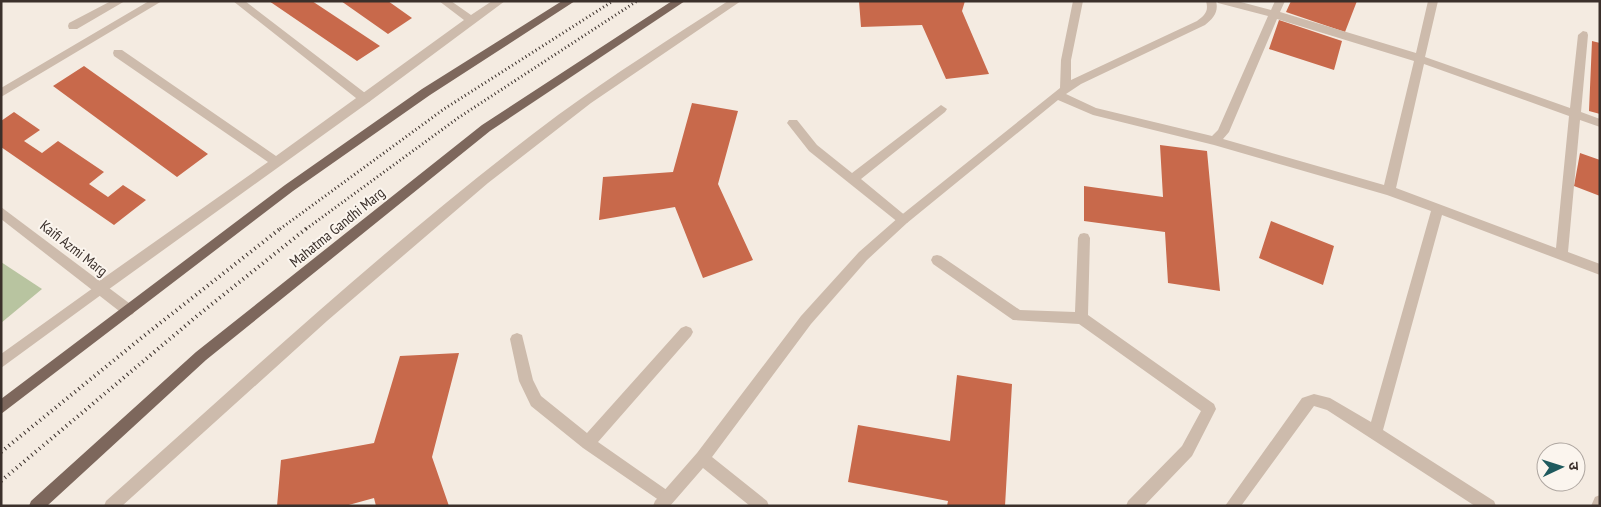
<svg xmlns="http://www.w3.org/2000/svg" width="1601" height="507" viewBox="0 0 1601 507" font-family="'PT Sans Narrow','Noto Sans Devanagari',sans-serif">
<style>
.green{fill:#b8c4a0}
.building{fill:#c8694b}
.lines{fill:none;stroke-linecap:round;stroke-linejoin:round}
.service{fill:#cdbbac;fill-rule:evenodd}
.minor{fill:#cdbbac;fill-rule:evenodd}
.tertiary{fill:#cdbbac;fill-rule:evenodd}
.primary{fill:#7d675c;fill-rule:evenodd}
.rail-far1{stroke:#3b302b;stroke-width:3;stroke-dasharray:1 3;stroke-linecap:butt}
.rail{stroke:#3b302b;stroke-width:4;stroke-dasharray:1 4;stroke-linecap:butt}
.labels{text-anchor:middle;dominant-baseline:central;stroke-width:4;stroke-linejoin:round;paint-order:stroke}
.street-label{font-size:15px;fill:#3b302b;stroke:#fbf5ee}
</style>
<rect width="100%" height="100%" fill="#f4ebe1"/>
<!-- green -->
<path class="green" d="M1,262L42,289L1,323Z"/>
<!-- building -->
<path class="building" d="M269,1H312L380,46L357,61Z
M341,1H388L412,18L388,34Z
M859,1H965L962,11L989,74L946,79L922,25L861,27Z
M1291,1H1357L1345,32L1286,12Z
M1279,20L1342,41L1334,70L1269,49Z
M1592,41L1600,43V114L1589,111Z
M84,66L208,154L177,177L53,86Z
M692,103L738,111L718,184L753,260L703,278L675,207L599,220L603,177L673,172Z
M14,112L40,130L24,141L42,153L58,141L104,172L89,184L108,197L123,185L146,200L114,225L1,147V121Z
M1160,145L1207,151L1220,291L1168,283L1165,232L1084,221V186L1163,197Z
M1580,153L1600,160V196L1574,186Z
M1271,221L1334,246L1323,285L1259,258Z
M459,353L432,457L449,506H376L374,498L345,506H277L281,460L374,443L400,356Z
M957,375L1012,384L1005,506H947L948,501L848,482L858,425L950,441Z"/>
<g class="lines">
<!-- service -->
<path class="service" d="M111,1H125L77,29H69L68,26L69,23Z
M233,1H245L369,96L371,99L369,102H361Z
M941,105L947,109L945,112L861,179L907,217L909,220L907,223H899L809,151L787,123L789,120H797L817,145L852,173Z
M1084,233L1088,234L1090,238L1088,315L1214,404L1216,409L1192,456L1144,506H1126L1128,501L1182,446L1201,411L1079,324L1013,320L933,264L931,260L933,256L937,255L941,256L1020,310L1075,312L1078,238L1080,234Z
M100,283L105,284L106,288L105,292L1,368V354Z
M686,326L691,328L693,332L691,336L598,442L671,493L673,498L671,503L666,505L583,448L531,406L519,381L510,339L512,335L517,333L522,335L533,380L541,396L587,433L681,328Z"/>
<!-- minor -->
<path class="minor" d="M149,1H162L1,97V88Z
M439,1H451L471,15L492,1H505L369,102L105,292L100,293L95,292L94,288L95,284L268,162L114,56L113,53L114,50H122L276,156L464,20Z
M728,1H741L591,103L488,183L327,321L122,506H104L106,501C254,369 399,234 558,115C613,75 671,38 728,1Z
M1073,1H1083L1071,60V80L1197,21C1205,15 1209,11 1206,1H1216C1219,12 1213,19 1205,25L1081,84L1066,94L1096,108L1212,136L1218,130L1268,16L1218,3L1217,1H1237L1271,10L1275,1H1285L1280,12L1416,53L1428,1H1438L1425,57L1570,108L1578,35L1583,31L1587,32L1588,35L1581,112L1600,119V127L1580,120L1568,252L1600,264V275L1442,215L1383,430L1494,501L1496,506H1475L1327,410L1314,406L1241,506H1225L1302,398L1314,394L1330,398L1371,422L1431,211L1387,195L1214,145L1093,115L1058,100L907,223L867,260L811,324L712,457L767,501L769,506H750L703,468L670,506H653L655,501L697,453L801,316L859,252L899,217L1060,88L1061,60ZM1277,19L1414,61L1384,185L1223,139L1229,132ZM1424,64L1569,116L1556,248L1396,188Z
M1600,495V506H1591L1595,497Z"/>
<!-- tertiary -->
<path class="tertiary" d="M1,207L133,306L135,310L133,314L128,316L123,314L1,219Z"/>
<!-- primary -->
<path class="primary" d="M562,1H575L430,95L293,191L1,414V399L285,185L422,89Z
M672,1H685L490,131L206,360L47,506H29L31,501L196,352L482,125Z"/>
<!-- rail-far1 -->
<path class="rail-far1" d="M280,229L444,109L613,1
M306,229L458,118L637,1"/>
<!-- rail -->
<path class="rail" d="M1,452L145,335L281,228
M1,481L197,316L307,228"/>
</g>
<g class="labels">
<!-- street labels -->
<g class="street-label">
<text transform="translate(337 227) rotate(-39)">Mahatma Gandhi Marg</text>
<text transform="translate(74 248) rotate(38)">Kaifi Azmi Marg</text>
</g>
</g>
<!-- border -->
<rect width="1601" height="507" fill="none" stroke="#3b302b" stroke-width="5"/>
<!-- north arrow -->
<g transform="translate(1561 467) rotate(86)"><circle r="24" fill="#fbf5ee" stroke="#aea6a0"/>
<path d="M0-4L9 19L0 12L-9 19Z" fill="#1f5a5e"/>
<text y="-8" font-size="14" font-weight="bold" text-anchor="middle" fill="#3b302b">उ</text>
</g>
</svg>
